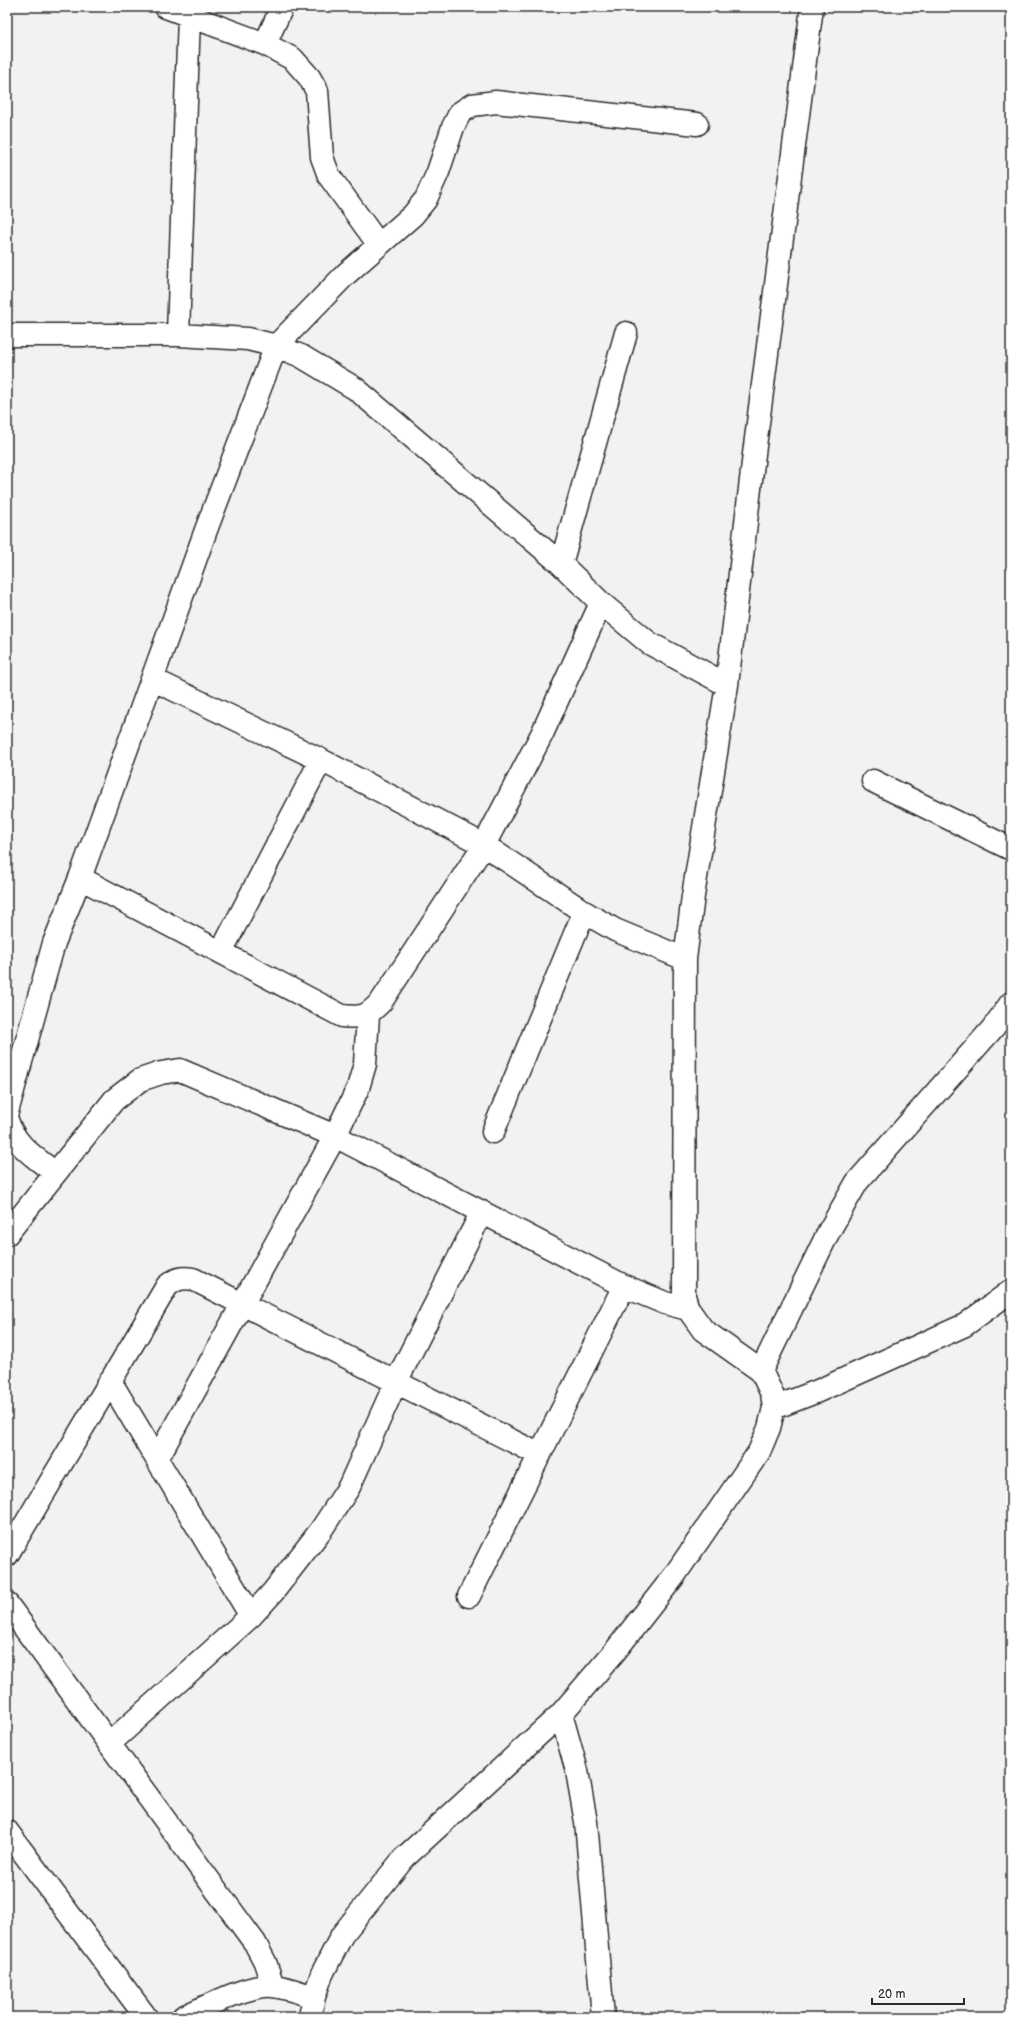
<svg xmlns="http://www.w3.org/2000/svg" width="1018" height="2024" viewBox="0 0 1018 2024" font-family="'Balsamiq Sans',sans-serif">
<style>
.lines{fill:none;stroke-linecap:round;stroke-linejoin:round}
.minor-casing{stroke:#2b2b2b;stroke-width:25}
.minor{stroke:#fff;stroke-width:22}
</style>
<rect width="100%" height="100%" fill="#f2f2f2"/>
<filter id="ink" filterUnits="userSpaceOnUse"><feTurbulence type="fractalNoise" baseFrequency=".025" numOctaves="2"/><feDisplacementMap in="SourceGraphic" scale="8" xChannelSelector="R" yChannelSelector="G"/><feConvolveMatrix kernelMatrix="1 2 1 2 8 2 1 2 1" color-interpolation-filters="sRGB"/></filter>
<g filter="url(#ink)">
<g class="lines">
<defs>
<path id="minor" d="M166,7L265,44L293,59L309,77L317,91L322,157L329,176L379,245
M265,44L282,7
M7,335H178L248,339L276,346L301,356L356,389L561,564L601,603L649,643L727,685
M178,335L189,16
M561,564L626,333
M152,679L321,760L484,845L584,912L615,930L685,959
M873,781L1011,849
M80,878L342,1016C363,1018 366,1017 381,1002L484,845L542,734L601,603
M221,952L321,760
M7,1112L54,943L80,878L206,530L276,346L346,274L413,215L426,199L438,172L453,127L460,113L472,105L496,102L697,124
M7,1120C15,1146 35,1157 55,1173
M493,1132L584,912
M7,1234L114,1100L140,1080L161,1073L180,1070L335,1136L624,1286L665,1303L688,1309
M761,1371L829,1231L857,1182L993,1028L1011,1003
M110,1381L251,1616
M774,1408L818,1391L965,1325L1011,1291
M157,1459L335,1136L358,1088L365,1064L368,1015
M7,1555L167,1286C176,1279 181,1277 193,1279L540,1455
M469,1596L624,1286
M7,1604L255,1943L265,1962L273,1986
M561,1714L577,1771L586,1822L603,2017
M109,1744L251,1616L273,1592L321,1530L349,1487L396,1382L482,1212
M7,1831L146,2017
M183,2017C206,2007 248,1984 272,1986C286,1987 301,1993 314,1997
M310,2017L314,1997L322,1974L342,1935L404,1858L561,1714L616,1650L674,1576L759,1452L769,1428L774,1408L772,1394L761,1371L703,1330L688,1309L684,1296L685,959L693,896L727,685L754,454L812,7"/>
</defs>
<!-- minor casing -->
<use href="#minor" class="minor-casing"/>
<!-- minor -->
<use href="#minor" class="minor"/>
</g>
</g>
<!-- margin -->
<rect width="1018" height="2024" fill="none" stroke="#fff" stroke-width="24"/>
<rect x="12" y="12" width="994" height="2000" fill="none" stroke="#2b2b2b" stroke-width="1.5" filter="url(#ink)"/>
<!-- scale -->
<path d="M872 1998v6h92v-6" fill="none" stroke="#2b2b2b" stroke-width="2"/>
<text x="878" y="1998" font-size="12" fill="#2b2b2b" stroke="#ffffff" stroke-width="3" paint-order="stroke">20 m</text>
</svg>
